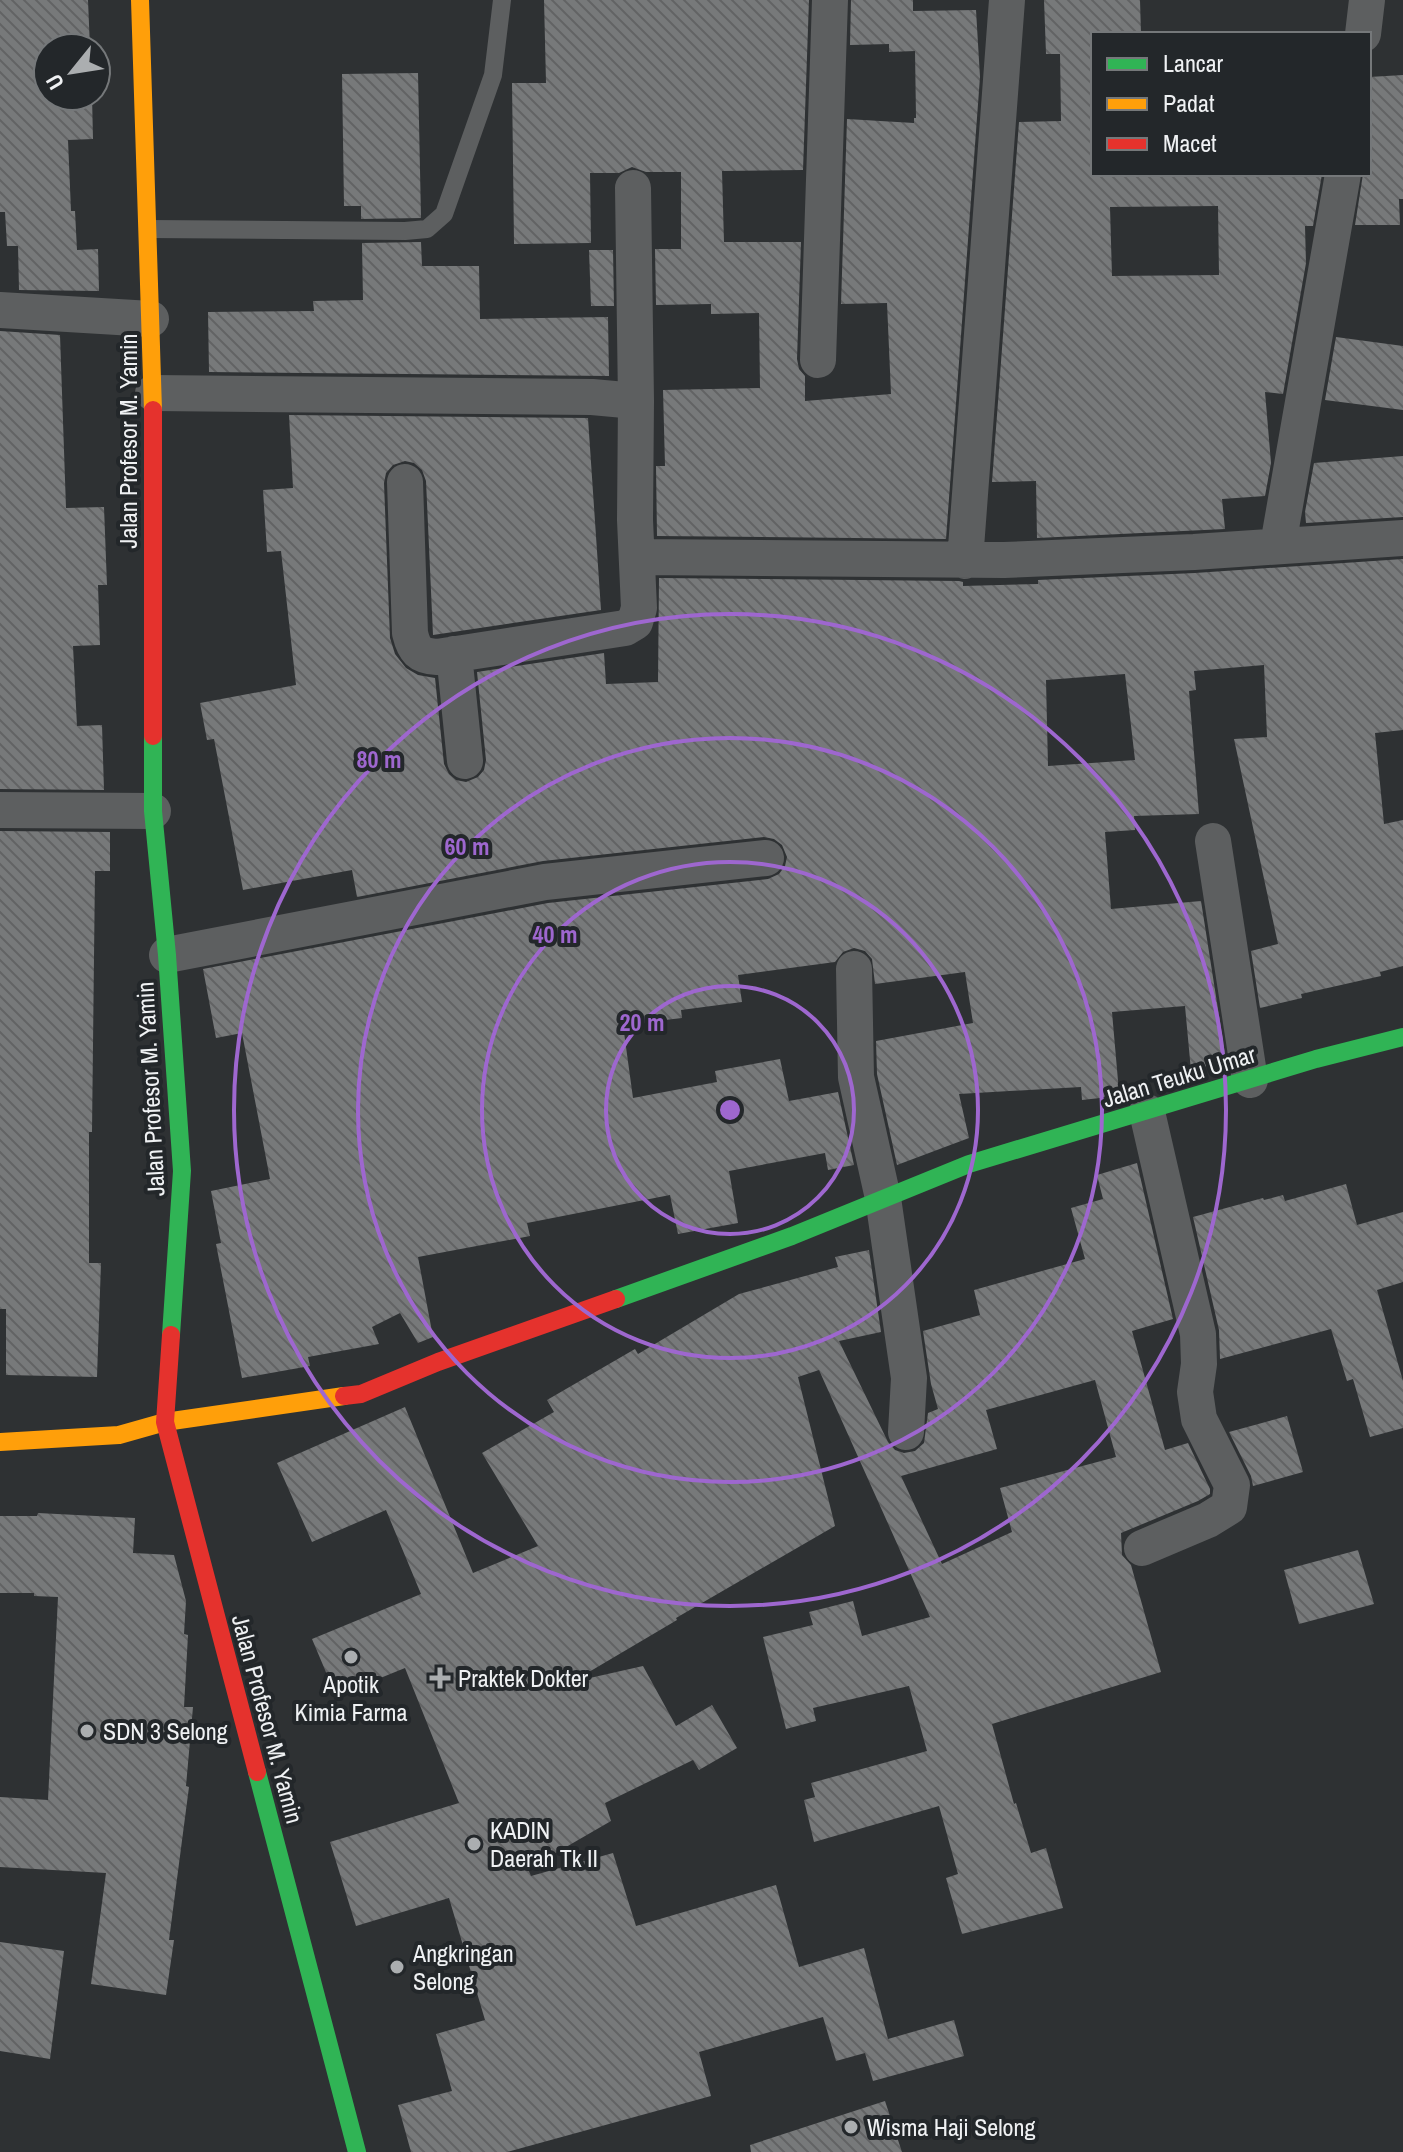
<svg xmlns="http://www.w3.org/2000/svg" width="1403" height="2152" viewBox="0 0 1403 2152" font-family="'Archivo Narrow',sans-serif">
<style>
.building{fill:url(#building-back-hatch);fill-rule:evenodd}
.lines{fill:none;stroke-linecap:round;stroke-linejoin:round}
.lane{stroke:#5d5f60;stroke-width:18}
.street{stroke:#5d5f60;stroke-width:36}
.fast{stroke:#30b455;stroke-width:18}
.slow{stroke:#ff9f0a;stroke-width:18}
.jam{stroke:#e5322d;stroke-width:18}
.ring{fill:none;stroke:#9e67cf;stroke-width:4}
.poi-dot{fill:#abaeb0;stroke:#23272a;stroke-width:3}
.labels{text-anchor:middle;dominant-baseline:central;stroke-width:8;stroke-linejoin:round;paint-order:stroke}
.street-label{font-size:24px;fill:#eff1f3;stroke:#23272a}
.poi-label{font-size:24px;fill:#eff1f3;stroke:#23272a;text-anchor:start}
.centre{fill:#9e67cf;stroke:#23272a;stroke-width:4}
.ring-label{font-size:24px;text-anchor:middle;font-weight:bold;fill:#9e67cf;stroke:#23272a;stroke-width:8;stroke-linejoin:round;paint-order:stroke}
</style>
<defs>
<pattern id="building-back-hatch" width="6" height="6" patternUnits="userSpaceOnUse" patternTransform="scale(2)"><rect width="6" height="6" fill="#77797a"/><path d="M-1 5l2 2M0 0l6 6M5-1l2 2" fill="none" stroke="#626364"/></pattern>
</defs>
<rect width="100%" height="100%" fill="#2e3133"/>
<!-- building -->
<path class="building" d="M0,0H88L90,48H48V96H92L93,139L68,140L71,211H75L77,250L98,249L99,291L19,290L18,246H7L5,212H0Z
M544,0H809L803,170L722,171L724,242H801L797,359L799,369L805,376V401L891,394L887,303L841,304L847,119L914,123V118H916L915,51L889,52V44L850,45L851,0H913V11L976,10L980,77L946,539L657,536L656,466H665L663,390L760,388L759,313L711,314V304L656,305L655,249H681V172H646L632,167L619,173H590L591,243L514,244L512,83H546Z
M1044,0H1140L1141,34H1093V174H1322L1313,226H1305L1306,263L1283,394L1265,392L1271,463L1265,496L1222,499L1225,529L1037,538L1036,481L992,482L1019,122L1061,121L1060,54H1046ZM1218,206L1219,275L1112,276L1110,207Z
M418,73L421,218L361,219V206H344L342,74Z
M1403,75V199H1399L1400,225H1355L1363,174H1370L1369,77Z
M421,242L422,266H479L480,319L608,317L609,376L209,372L208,312L314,311L313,301L363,300L362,243Z
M589,250H613L614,306H591Z
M0,331L60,335L66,508L104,507L107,585H98L100,645L73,646L77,726L102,725L104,790L0,789Z
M1336,337L1403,346V410L1325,400Z
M289,415L588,418L601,610L433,635L426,481L422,470L414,463L405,461L393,465L386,473L384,483L390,638L395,654L406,668L418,675L435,678L444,764L449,774L456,780L466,782L478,777L484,770L486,760L477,672L604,653L606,684L658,682L659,578L959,581L963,582V586L1038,584V580L1195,573L1403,559V730L1375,733L1384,824L1403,820V966L1380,972L1381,976L1301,994L1302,998L1260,1008L1251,951L1278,944L1234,739L1267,737L1264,665L1194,671L1196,690L1189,691L1199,814L1134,816L1135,830L1105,832L1111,909L1201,901L1226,1060L1191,1071L1185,1006L1112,1012L1119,1092L1100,1098L1082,1100L1081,1087L959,1094L969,1138L897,1165L877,1074L876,1041L973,1023L965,972L875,984L872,959L865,951L854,948L843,952L835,962L738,975L742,1002L681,1010L682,1018L623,1025L633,1098L717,1082L715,1071L780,1059L789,1101L838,1092L854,1165L828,1170L825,1153L729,1171L738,1223L678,1234L670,1195L527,1223L530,1236L418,1257L433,1337L418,1343L400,1313L372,1327L379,1344L308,1357L310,1366L242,1378L216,1244L221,1243L211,1191L270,1179L242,1033L216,1038L203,969L548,903L768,879L779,874L785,866L787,857L782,845L774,839L764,837L543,861L357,897L352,870L243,890L214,739L207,740L200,703L296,685L281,551L267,552L263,490L293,488ZM1125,674L1135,760L1048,766L1046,680Z
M1403,456V517L1306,523L1305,512L1314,463Z
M0,831L110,832V871H95L92,1132H89V1263H101L97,1377L6,1375V1309H0Z
M1137,1163L1173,1319L1132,1331L1165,1450L1188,1443L1210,1489V1494L1198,1501L1121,1533L1122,1555L1131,1565L1161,1672L992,1724L1014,1804L1016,1803L1031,1853L1046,1848L1063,1908L962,1934L946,1878L958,1874L939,1806L814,1842L804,1800L815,1797L811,1783L927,1751L909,1686L813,1708L816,1721L786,1729L763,1637L813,1625L809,1612L853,1601L862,1636L930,1617L819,1370L798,1377L835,1526L676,1618L677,1620L572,1682L643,1666L676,1726L712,1705L737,1748L699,1770L693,1760L605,1803L611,1821L528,1869L531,1876L613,1853L636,1926L776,1885L799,1967L864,1948L888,2039L954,2020L964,2056L873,2081L865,2053L836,2061L823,2017L699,2052L711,2096L507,2152H411L398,2105L452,2091L436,2034L485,2020L449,1898L356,1926L330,1842L459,1803L405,1668L336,1696L312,1639L421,1594L386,1510L312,1542L277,1463L405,1407L473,1573L538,1546L482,1453L554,1412L547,1400L635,1349L638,1354L739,1294L838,1267L835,1257L869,1250L881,1332L839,1341L888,1442L895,1450L904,1453L915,1451L924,1443L928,1413L938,1409L931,1384L923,1331L980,1315L974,1290L1085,1259L1071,1208L1103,1199L1097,1175ZM1095,1380L1116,1457L1000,1488L1012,1532L942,1564L901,1476L997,1449L986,1410Z
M1346,1184L1357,1225L1403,1212V1282L1377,1290L1403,1381V1428L1370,1437L1353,1379L1347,1381L1331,1329L1220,1359L1219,1330L1193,1217L1263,1198L1264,1200L1283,1195L1285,1201Z
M1287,1416L1303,1472L1253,1486L1251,1476L1229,1432Z
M38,1513L135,1518L133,1553L174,1555L186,1601L184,1634L188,1635L184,1707H193L186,1786L189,1787L169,1940H174L166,1995L91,1984L106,1873L0,1867V1797L48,1800L58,1597L34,1596V1593H0V1516H37Z
M1358,1550L1374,1604L1299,1624L1284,1570Z
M0,1942L64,1951L50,2059L0,2051Z
M885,2101L902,2152H751L750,2145Z"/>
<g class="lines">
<!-- lane -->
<path class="lane" d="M148,229L405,231L427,229L444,214L493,75L502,0"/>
<!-- street -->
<path class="street" d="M1363,34L1367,0
M0,310L151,319
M818,360L830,0
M153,393L592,397L636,401
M405,482L410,633C414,650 419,656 437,657L625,628L635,622L639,608L635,520L636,401L633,188
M1278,545L1343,174
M637,557L1004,560L1194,552L1403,538
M965,561L1007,0
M454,654L465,761
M0,810L153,811
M1213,841L1250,1080
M167,955L545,882L766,858
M854,969L856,1077L883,1198L909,1378L906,1432
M1142,1548L1208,1520L1229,1507L1232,1485L1199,1419L1195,1392L1199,1364L1198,1334L1147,1112"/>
<!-- fast -->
<path class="fast" d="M153,736V811L167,955L182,1171L171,1335
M616,1299L792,1236L969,1164L1316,1059L1403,1037
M257,1772L357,2152"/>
<!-- slow -->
<path class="slow" d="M140,0L153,410
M0,1442L119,1435L165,1422L344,1396"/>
<!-- jam -->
<path class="jam" d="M153,410V736
M171,1335L165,1422L257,1772
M344,1396L361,1394L438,1362L616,1299"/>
</g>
<!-- distance rings -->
<g class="ring">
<circle cx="730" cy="1110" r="124"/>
<circle cx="730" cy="1110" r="248"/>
<circle cx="730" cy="1110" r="372"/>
<circle cx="730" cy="1110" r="496"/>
</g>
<!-- markers -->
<g class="poi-dot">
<circle cx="351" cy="1657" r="8"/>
<path d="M436 1666h8v8h8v8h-8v8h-8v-8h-8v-8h8z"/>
<circle cx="87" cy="1731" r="8"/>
<circle cx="474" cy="1844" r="8"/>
<circle cx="397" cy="1967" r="8"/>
<circle cx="851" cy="2127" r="8"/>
</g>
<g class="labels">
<!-- street labels -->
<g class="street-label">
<text transform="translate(128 441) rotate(-90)">Jalan Profesor M. Yamin</text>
<text transform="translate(1179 1076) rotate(-17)">Jalan Teuku Umar</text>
<text transform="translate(150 1089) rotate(-93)">Jalan Profesor M. Yamin</text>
<text transform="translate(268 1719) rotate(75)">Jalan Profesor M. Yamin</text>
</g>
<!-- poi labels -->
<g class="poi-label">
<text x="458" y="1678">Praktek Dokter</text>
<text x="351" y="1684" text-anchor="middle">Apotik<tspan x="351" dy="28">Kimia Farma</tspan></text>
<text x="103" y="1731">SDN 3 Selong</text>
<text x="490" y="1830">KADIN<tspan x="490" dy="28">Daerah Tk II</tspan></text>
<text x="413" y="1953">Angkringan<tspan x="413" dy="28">Selong</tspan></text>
<text x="867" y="2127">Wisma Haji Selong</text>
</g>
</g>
<circle cx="730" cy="1110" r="12" class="centre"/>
<g class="ring-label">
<text x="379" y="768">80 m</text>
<text x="467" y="855">60 m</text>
<text x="555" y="943">40 m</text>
<text x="642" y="1031">20 m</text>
</g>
<!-- legend -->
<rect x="1091" y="32" width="280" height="144" fill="#23272a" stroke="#75787a" stroke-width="2"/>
<rect x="1107" y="58" width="40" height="12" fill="#30b455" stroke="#75787a" stroke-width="2"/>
<text x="1163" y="72" font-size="24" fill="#eff1f3">Lancar</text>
<rect x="1107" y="98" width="40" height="12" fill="#ff9f0a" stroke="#75787a" stroke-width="2"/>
<text x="1163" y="112" font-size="24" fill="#eff1f3">Padat</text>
<rect x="1107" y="138" width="40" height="12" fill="#e5322d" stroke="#75787a" stroke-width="2"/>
<text x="1163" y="152" font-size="24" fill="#eff1f3">Macet</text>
<!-- north arrow -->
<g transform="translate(72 72) rotate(240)"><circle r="38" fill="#23272a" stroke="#75787a" stroke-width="2"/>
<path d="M0-6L14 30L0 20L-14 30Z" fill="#abaeb0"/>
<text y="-12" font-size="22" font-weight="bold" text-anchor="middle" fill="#eff1f3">U</text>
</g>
</svg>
